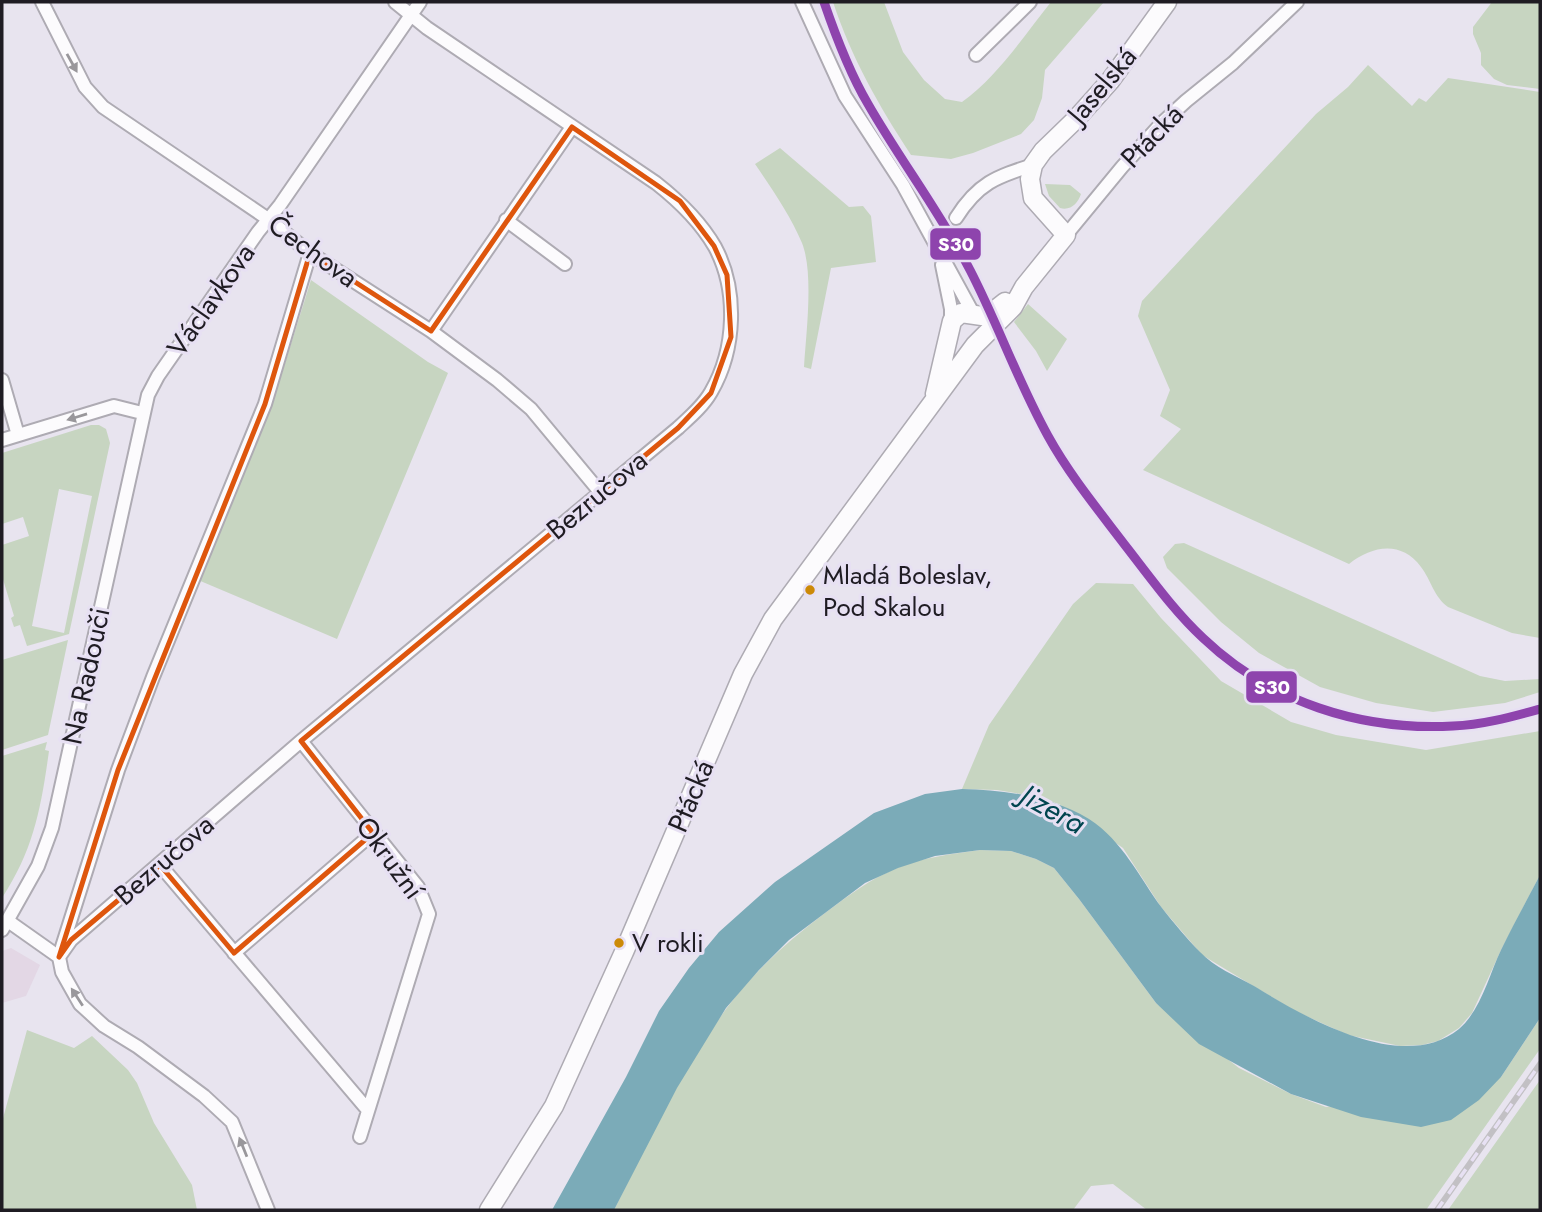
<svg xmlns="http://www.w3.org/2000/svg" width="1542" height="1212" viewBox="0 0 1542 1212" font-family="Jost,sans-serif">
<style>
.education{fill:#e3d7e5}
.green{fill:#c7d5c1;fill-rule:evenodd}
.water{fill:#7babb8}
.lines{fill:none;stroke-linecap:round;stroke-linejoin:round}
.street-casing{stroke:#aeabb3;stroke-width:16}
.secondary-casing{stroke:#aeabb3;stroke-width:21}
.street{stroke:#fcfbfd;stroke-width:12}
.secondary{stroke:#fcfbfd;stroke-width:18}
.rail-casing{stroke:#c2c0c4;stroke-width:6}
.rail{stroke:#e7e0f3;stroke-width:3.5;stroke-dasharray:10;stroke-linecap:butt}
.rail-1-casing{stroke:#e7e0f3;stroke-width:14}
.rail-1{stroke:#8e44ad;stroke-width:9}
.oneway{fill:#99979b}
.marked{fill:none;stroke:#de560d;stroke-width:5;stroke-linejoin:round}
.bus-dot{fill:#cc8a07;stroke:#e7e0f3;stroke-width:2.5}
.labels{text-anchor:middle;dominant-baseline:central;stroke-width:6;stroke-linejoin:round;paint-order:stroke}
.bus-label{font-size:26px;fill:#1f1c23;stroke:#e7e0f3;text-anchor:start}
.street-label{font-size:28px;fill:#1f1c23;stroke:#e7e0f3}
.water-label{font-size:30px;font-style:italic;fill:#01454f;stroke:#e7e0f3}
.line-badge{stroke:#e7e0f3;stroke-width:2.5}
.badge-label{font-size:19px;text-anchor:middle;font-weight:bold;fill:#fff}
</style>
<rect width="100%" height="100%" fill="#e8e4ef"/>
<!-- education -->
<path class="education" d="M11,948L40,965L26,996L2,1003V951Z"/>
<!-- green -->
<path class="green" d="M833,2H884L903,52L924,80L945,99L962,102C998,76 1023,37 1051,2H1104L1045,70L1042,98L1034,120L1021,134L973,153L951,159L911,155C879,106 851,57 833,2Z
M1492,2H1540V89L1507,85L1494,79L1481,65V53L1473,34V27Z
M1368,65L1412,106L1419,98L1426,102L1448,78L1540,92V638L1512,633L1448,607C1434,597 1431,580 1421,567C1401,540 1372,546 1349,564L1143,470L1181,429L1160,416L1170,390L1138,316L1142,301L1316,114L1348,87Z
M780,148L849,207L863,206L871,216L876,262L831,268L811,369L804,367C806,334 814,273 802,243C790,215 772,189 755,164Z
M1045,184L1070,185L1081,194C1078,203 1071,211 1060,208L1049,196Z
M311,280L428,362L448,373L337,639L198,580L271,408Z
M1028,304L1067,339L1047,371L1036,351L1014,322Z
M91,425H99L106,429L110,443L69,634L27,646L20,625L14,627L11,618L14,616L2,576V545L29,536L23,517L2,524V453ZM59,489L92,496L64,633L32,626Z
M1184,543L1480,676L1505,681L1540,679V692L1505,703L1433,712L1376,703L1320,687L1259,653L1221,622L1167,568L1163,557L1175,544Z
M1096,583L1133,584L1161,618L1221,681L1291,722L1336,735L1426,750L1540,731V875L1502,948L1472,1013L1459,1028L1438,1041L1422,1045L1400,1046L1348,1035L1295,1011L1202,955L1161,907L1123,848L1059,804L1033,796L997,790L962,789L989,725L1073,604Z
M68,640L48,735L2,750V660Z
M47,742L45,750L49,751C41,808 34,849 2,898V756Z
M980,850L1011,851L1036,859L1054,868L1079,899L1156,1003L1239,1068L1291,1094L1326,1107L1501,1077L1540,1018V1049L1426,1210H1147L1113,1184L1091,1186L1073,1210H614C648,1142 681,1071 726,1009C753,972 788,941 825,913C848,896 870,879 897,868C924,857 952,854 980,850Z
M27,1030L74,1048L92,1036L128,1070L137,1083L154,1123L192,1185L197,1210H2V1122Z
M1540,1080V1210H1448Z"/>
<!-- water -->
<path class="water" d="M962,789C1006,790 1050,796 1089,819C1123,841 1139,877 1162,908C1174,923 1187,939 1200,952C1214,967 1236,976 1254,986C1305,1017 1402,1075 1459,1029C1481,1010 1489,975 1501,950C1513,925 1527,900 1540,875V1018L1501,1077L1479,1100L1451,1120L1421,1127L1361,1117L1291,1094L1199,1044L1156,1003L1079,899L1054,868L1036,859L1011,851L980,850L935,856L898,868L865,883L789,940L759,970L726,1008L677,1088L614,1210H552L626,1077L659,1011L689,968L719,932L775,882L874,813L925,794Z"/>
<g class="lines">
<defs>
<path id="street" d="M42,2L85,87L103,107L268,219L310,253L431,331L497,380L531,409L600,492
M802,2L845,96L903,185L974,315
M976,55L1030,2
M956,218C978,183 996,177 1033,165
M506,220L565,264
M1066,235L1122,167L1160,125L1186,101L1233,63L1297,2
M942,265L951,309V323
M431,331L572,127
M2,380L18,435
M2,440L114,406L142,413
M301,741L418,887L429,914L360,1137
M160,865L367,1109
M8,921L59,957
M2,930L38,866L52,828L148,395L158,376L258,232L280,205L420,2
M62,947L118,770L153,677L265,404L310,253
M234,953L373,833
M59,957L71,940L301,741L678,428C690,417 703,406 711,392C736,349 738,290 715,247C700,221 679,201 656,183L427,28L395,2
M59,957L62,972L80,1004L104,1026L138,1047L204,1096L232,1122L268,1210"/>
<path id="secondary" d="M935,394L952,321L961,313L982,316L991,313L1005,302
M489,1210L554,1106L624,952L743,674L773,619L975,345L1013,307L1024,287L1066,235L1033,198L1030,179L1033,165L1043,151L1076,119L1110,81L1167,2"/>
</defs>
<!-- street casing -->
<use href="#street" class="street-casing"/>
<!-- secondary casing -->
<use href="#secondary" class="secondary-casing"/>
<!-- street -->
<use href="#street" class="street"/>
<!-- secondary -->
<use href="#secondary" class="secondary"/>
<defs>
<path id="rail" d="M1437,1210L1540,1064"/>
</defs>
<!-- rail casing -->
<use href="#rail" class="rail-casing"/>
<!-- rail -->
<use href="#rail" class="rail"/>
<defs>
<path id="rail-1" d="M824,2C836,37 849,72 868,104C900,160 940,212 970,270C998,324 1018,382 1048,436C1070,476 1100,512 1128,549C1152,580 1175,612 1203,638C1270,702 1361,731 1453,726C1483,725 1511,717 1540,709"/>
</defs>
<!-- rail-1 casing -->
<use href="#rail-1" class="rail-1-casing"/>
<!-- rail-1 -->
<use href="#rail-1" class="rail-1"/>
</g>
<!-- one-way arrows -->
<defs><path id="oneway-solid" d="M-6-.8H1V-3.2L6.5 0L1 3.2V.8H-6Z" transform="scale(1.75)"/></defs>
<g class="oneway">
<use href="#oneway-solid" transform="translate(72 63) rotate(61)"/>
<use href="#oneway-solid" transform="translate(77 417) rotate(163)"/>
<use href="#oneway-solid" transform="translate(77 997) rotate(-123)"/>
<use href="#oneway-solid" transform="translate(243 1147) rotate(-112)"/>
</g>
<!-- marked area -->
<path class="marked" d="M572,127L680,201L714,246L727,275L731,337L711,393L678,428L301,741L373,833L234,953L160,865L71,940L59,957L118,770L265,404L310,253L431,331Z"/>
<!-- markers -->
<g class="bus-dot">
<circle cx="810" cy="590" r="6"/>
<circle cx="619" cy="943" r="6"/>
</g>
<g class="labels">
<!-- bus labels -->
<g class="bus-label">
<text x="823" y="575">Mladá Boleslav,<tspan x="823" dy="32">Pod Skalou</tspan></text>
<text x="632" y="943">V rokli</text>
</g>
<!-- street labels -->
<g class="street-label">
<text transform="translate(1102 85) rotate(-50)">Jaselská</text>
<text transform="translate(1152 136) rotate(-46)">Ptácká</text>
<text transform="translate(313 251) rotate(36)">Čechova</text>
<text transform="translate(211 300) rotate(-55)">Václavkova</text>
<text transform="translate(597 495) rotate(-40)">Bezručova</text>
<text transform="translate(86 676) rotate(-78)">Na Radouči</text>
<text transform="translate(691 796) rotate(-67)">Ptácká</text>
<text transform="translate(390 858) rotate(54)">Okružní</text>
<text transform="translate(164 860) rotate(-41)">Bezručova</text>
</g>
<!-- water labels -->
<g class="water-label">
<text transform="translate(1053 809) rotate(29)">Jizera</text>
</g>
</g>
<g class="line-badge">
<rect x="929" y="227" width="53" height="34" rx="7" fill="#8e44ad"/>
<rect x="1245" y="670" width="53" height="34" rx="7" fill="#8e44ad"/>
</g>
<g class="badge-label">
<text x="956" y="251">S30</text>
<text x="1272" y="694">S30</text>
</g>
<!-- border -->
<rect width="1542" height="1212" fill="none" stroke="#1f1c23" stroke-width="7"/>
</svg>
